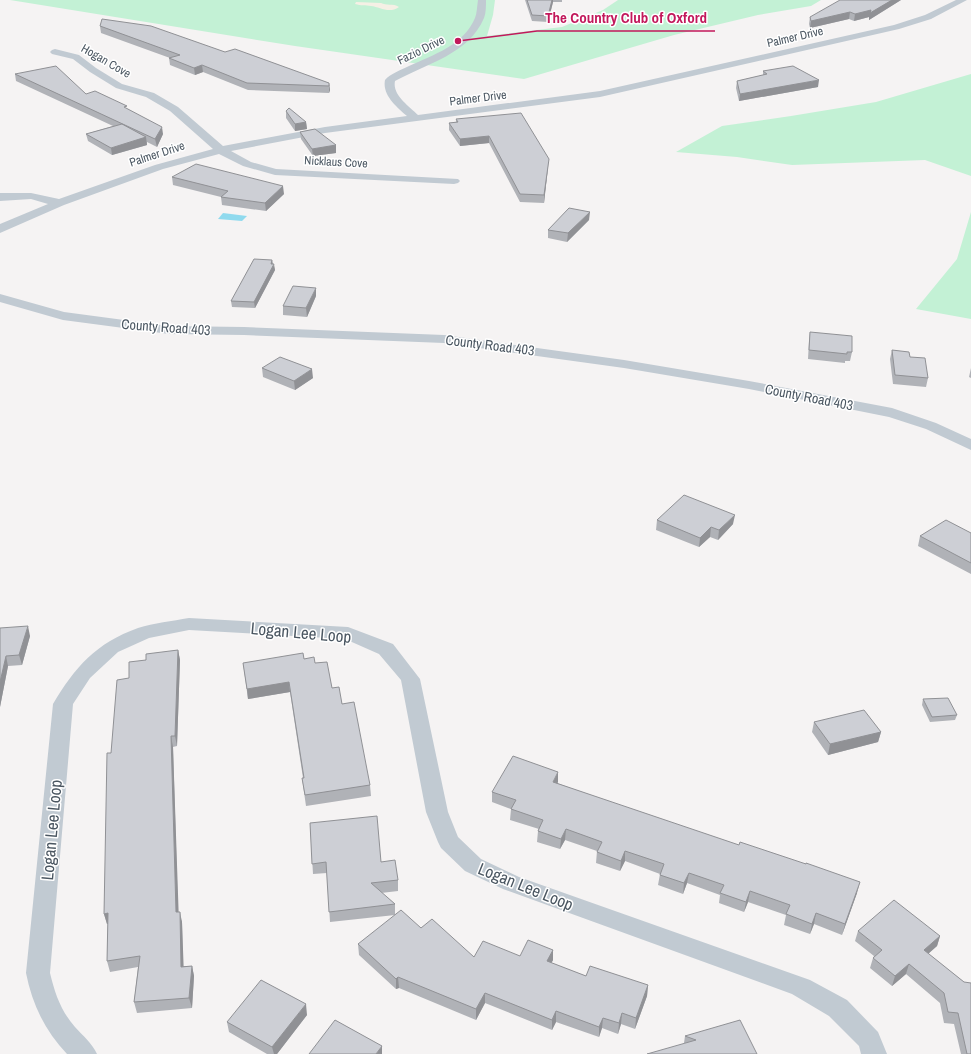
<svg xmlns="http://www.w3.org/2000/svg" width="971" height="1054" viewBox="0 0 971 1054" font-family="'Archivo Narrow',sans-serif">
<style>
.green{fill:#c3f1d5}
.sand{fill:#f5f0e5}
.water{fill:#90daee}
.lines{fill:none;stroke-linecap:round;stroke-linejoin:round}
.street{fill:#c1cad2;fill-rule:evenodd}
.wall{fill:#b0b2b7}
.shaded-wall{fill:#909195}
.building{fill:#cdcfd5;stroke:#909195}
.labels{text-anchor:middle;dominant-baseline:central;stroke-width:3;stroke-linejoin:round;paint-order:stroke}
.far-street-label{font-size:12px;fill:#4a5661;stroke:#fff}
.street-label{font-size:14px;fill:#4a5661;stroke:#fff}
.near-street-label{font-size:17px;fill:#4a5661;stroke:#fff}
.leader{fill:none;stroke:#c2185b;stroke-width:1.5}
.callout-dot{fill:#c2185b;stroke:#fff;stroke-width:1.5}
.callout-label{font-size:15px;text-anchor:middle;font-weight:bold;fill:#c2185b;stroke:#fff;stroke-width:3;stroke-linejoin:round;paint-order:stroke}
</style>
<rect width="100%" height="100%" fill="#f5f3f3"/>
<!-- green -->
<path class="green" d="M10,0H495L493,15L487,36L562,27L603,10L618,0H821L811,6L758,15L674,35L524,79L295,46Z
M971,74V176L925,160L792,165L737,157L676,152L722,126L791,116L876,102Z
M971,212V319L916,309L957,259Z"/>
<!-- sand -->
<path class="sand" d="M356,2L381,3C386,6 393,3 399,7C389,14 380,7 371,6C366,5 361,6 355,4Z"/>
<!-- water -->
<path class="water" d="M223,213L247,216L242,221L218,219Z"/>
<g class="lines">
<!-- street -->
<path class="street" d="M478,0H486C486,6 486,13 484,18C469,54 426,64 395,81C392,95 409,106 418,115L600,91L894,25L925,15L956,0H967L931,19L899,29L600,97L325,133L231,151L251,162L276,169L458,179L460,181L458,183L454,184L275,175L243,166L219,154L163,169L64,205L0,233V224L48,204L31,199L0,201V193H31L59,199L155,165L213,149L170,111L146,97L116,88L90,72L73,59L52,54L50,52L52,50L55,49L79,55L96,68L122,84L154,93L178,107L223,146L325,127L407,116C397,107 382,95 385,80C390,74 401,70 409,66C433,55 464,45 475,18C477,13 477,6 478,0Z
M0,294L64,312L169,326L244,327L444,335L624,360L749,381L892,408L936,423L971,439V450L926,429L889,417L749,389L624,368L444,343L244,335L169,334L63,320L0,302Z
M189,618L348,627L393,644L420,679L448,812L458,837L481,859L519,877L810,980L847,1000L878,1032L887,1054H861L859,1046L829,1016L792,994L503,889L465,871L441,848L438,842L426,812L401,680L379,654L345,639L189,630L149,638L118,652L90,678L73,704L50,973C55,994 61,1011 75,1027C83,1036 92,1043 97,1054H67C45,1031 32,1004 26,973L53,704C75,667 96,643 138,628C154,623 172,621 189,618Z"/>
</g>
<!-- wall -->
<path class="wall" d="M525,0H562V2H553L548,22L532,21Z
M901,0L869,20V17L854,21L849,19L810,28L809,24L810,17Z
M100,26L225,52L329,83L330,90L329,93L248,90L203,72L195,75L170,65L169,58H170L101,33Z
M763,71L818,87L739,101L736,88L737,81L763,75Z
M15,74L86,94L128,109L163,134L157,147L147,142V145L112,155L88,141L86,134L113,126L16,81Z
M286,111L306,122L307,129L295,131L286,118Z
M456,119L548,167L544,203L520,202L489,143L460,146L449,130V123L456,122Z
M300,132L336,145V153L313,156L301,139Z
M172,177L284,194L266,211L222,205L221,197L173,185Z
M589,220L567,242L548,238V230Z
M272,260L273,264L275,270L255,308L232,307L231,301Z
M316,296L307,317L283,315V306Z
M810,332L852,352L850,361H845V363L808,359L809,341Z
M892,350L910,357L928,378L926,387L893,384L890,359Z
M262,368L313,378L295,390L263,377Z
M971,368V378L969,377Z
M657,520L733,524L718,540L710,537L699,547L656,530Z
M971,533V574L918,546L920,536Z
M0,628L30,636L22,665L8,666L0,707Z
M178,650L180,660L177,746L173,747L178,912L182,922L183,966H192L194,976L192,1008L137,1013L134,1002L138,967L110,972L107,961L108,924H107L104,914L111,753L129,678L146,660Z
M304,659L315,663L342,704L370,785L371,796L306,806L302,778H303L290,692L248,699L243,663Z
M923,699L957,715L955,720L930,722L922,705Z
M814,722L881,732L878,742L828,755L812,732Z
M558,782L557,783L857,893L842,935L814,924L810,934L784,925L786,915L748,902L744,912L719,903L720,895L687,883L683,894L658,885L660,874L625,861L620,871L596,863L597,851L565,840L560,849L537,842L538,831L539,829L510,820L511,809L492,802V792Z
M310,823L381,862L398,880V891L381,893L395,904V915L330,922L327,873L313,874Z
M421,928L474,957L520,956L553,950V960L551,963L586,976L648,985L647,996L635,1029L621,1024L618,1034L602,1028L599,1037L556,1022L552,1030L485,1003L476,1020L399,988L396,989L359,955L358,944Z
M858,931L940,936L937,946L928,954L964,982L971,1054H961L954,1024L944,1023L940,1003L906,974L892,986L870,968L873,958L874,956L855,941Z
M307,1015L277,1054H267L229,1032L227,1022Z
M685,1036L757,1054L684,1043Z"/>
<!-- shaded-wall -->
<path class="shaded-wall" d="M552,0H553V2L548,22V16Z
M892,0H901L869,20V17L854,21L855,14L871,10Z
M850,12L849,19L810,28L811,21Z
M202,65L203,72L195,75L194,68Z
M819,80L818,87L739,101L740,94Z
M329,83L330,90L329,93Z
M306,122L307,129L295,131V124Z
M162,127L163,134L157,147L155,139Z
M489,136V143L460,146V139Z
M146,137L147,145L112,155L111,148Z
M336,145V153L313,156L312,149Z
M549,159L548,167L544,203V195Z
M283,186L284,194L266,211L265,203Z
M590,212L589,220L567,242L568,233Z
M272,260L273,267L274,264L275,270L255,308L254,302Z
M316,288V296L307,317L306,308Z
M312,369L313,378L295,390L294,381Z
M735,515L733,524L718,540L719,530Z
M711,527L710,537L699,547L700,538Z
M28,626L30,636L22,665L19,655Z
M178,650L180,660L177,746L175,736Z
M6,656L8,666L0,707V682Z
M289,682L290,692L248,699L247,689Z
M881,732L878,742L828,755L830,744Z
M171,736L173,747L179,923L176,912Z
M558,772V782L553,792V782Z
M566,829L565,840L560,849L561,839Z
M625,851V861L620,871L621,861Z
M689,873L687,883L683,894L684,883Z
M860,882L857,893L842,935L845,924Z
M750,891L748,902L744,912L746,902Z
M180,912L182,922L184,977L181,967Z
M108,913L111,924H107L104,914Z
M816,913L814,924L810,934L812,924Z
M940,936L937,946L921,960L924,950Z
M553,950V960L547,972V961Z
M909,964L906,974L892,986L895,976Z
M192,966L194,976L192,1008L189,998Z
M398,977L399,988L396,989V979Z
M648,985L647,996L635,1029L636,1018Z
M485,993V1003L476,1020V1009Z
M306,1004L307,1015L277,1054H274L272,1047Z
M556,1011V1022L552,1030V1020Z
M622,1013L621,1024L618,1034L619,1023Z
M603,1018L602,1028L599,1037V1027Z
M382,1046V1054H376Z"/>
<!-- building -->
<path class="building" d="M527,0H552L548,16L532,15Z
M840,0H892L870,13L871,10L855,14L850,12L811,21L810,17Z
M102,19L151,26L225,52L235,49L329,83V86L247,83L202,65L194,68L169,58L180,55L100,26Z
M56,66L86,94L95,91L127,106L124,107L162,127L155,139L15,74Z
M793,66L819,80L740,94L737,81L767,74L763,71Z
M289,108L306,122L295,124L286,111Z
M521,113L549,159L544,195L520,194L489,136L460,139L449,123L458,122L456,119Z
M122,124L146,137L111,148L86,134Z
M315,129L336,145L312,149L300,132Z
M196,164L283,186L265,203L221,197L228,191L172,177Z
M569,208L590,212L568,233L548,230Z
M254,259L272,260L271,264H274L254,302L231,301Z
M293,286L316,288L306,308L283,306Z
M810,332L852,336V352H847V354L809,350Z
M892,350L909,352L910,357L925,358L928,378L895,375Z
M280,357L312,369L294,381L262,368Z
M684,495L735,515L719,530L711,527L700,538L657,520Z
M946,520L971,533V563L920,536Z
M28,626L19,655L6,656L0,682V628Z
M178,650L175,736H171L176,912H180L181,967L192,966L189,998L134,1002L140,956L107,961L108,913L104,914L107,753H111L117,680L129,678V662L146,660V654Z
M303,653L304,659L314,657L315,663L327,662L332,688L339,687L342,704L354,702L370,785L305,795L302,778H304L289,682L247,689L243,663Z
M948,698L957,715L932,717L923,699Z
M864,710L881,732L830,744L814,722Z
M513,756L558,772L553,782L739,845L740,842L806,864V863L860,882L845,924L816,913L812,924L786,914L790,905L750,891L746,902L720,893L724,885L689,873L684,883L660,875L664,864L625,851L621,861L597,852L602,842L566,829L561,839L538,831L543,820L511,809L516,800L492,792Z
M377,816L381,862L395,860L398,880L371,883L395,904L329,912L326,862L312,864L310,823Z
M894,900L940,936L924,950L964,982L971,983V1054H967L958,1013L948,1012L944,993L909,964L895,976L873,958L882,950L858,931Z
M401,910L421,928L432,919L474,957L483,941L520,956L528,940L553,950L547,961L586,976L590,966L648,985L636,1018L622,1013L619,1023L603,1018L599,1027L556,1011L552,1020L485,993L476,1009L398,977L396,979L358,944Z
M261,980L306,1004L272,1047L227,1022Z
M335,1020L382,1046L376,1054H309Z
M740,1020L757,1054H647L696,1040L685,1036Z"/>
<g class="labels">
<!-- far-street labels -->
<g class="far-street-label">
<text transform="translate(795 37) rotate(-13)">Palmer Drive</text>
<text transform="translate(421 50) rotate(-26)">Fazio Drive</text>
<text transform="translate(106 61) rotate(30)">Hogan Cove</text>
<text transform="translate(478 98) rotate(-7)">Palmer Drive</text>
<text transform="translate(157 154) rotate(-18)">Palmer Drive</text>
<text transform="translate(336 162) rotate(3)">Nicklaus Cove</text>
</g>
<!-- street labels -->
<g class="street-label">
<text transform="translate(166 327) rotate(4)">County Road 403</text>
<text transform="translate(490 345) rotate(7)">County Road 403</text>
<text transform="translate(809 397) rotate(11)">County Road 403</text>
</g>
<!-- near-street labels -->
<g class="near-street-label">
<text transform="translate(301 632) rotate(5)">Logan Lee Loop</text>
<text transform="translate(51 830) rotate(-85)">Logan Lee Loop</text>
<text transform="translate(526 886) rotate(22)">Logan Lee Loop</text>
</g>
</g>
<!-- callouts -->
<path class="leader" d="M458 41L537 31H715"/>
<circle class="callout-dot" cx="458" cy="41" r="4"/>
<g class="callout-label">
<text x="626" y="23">The Country Club of Oxford</text>
</g>
</svg>
